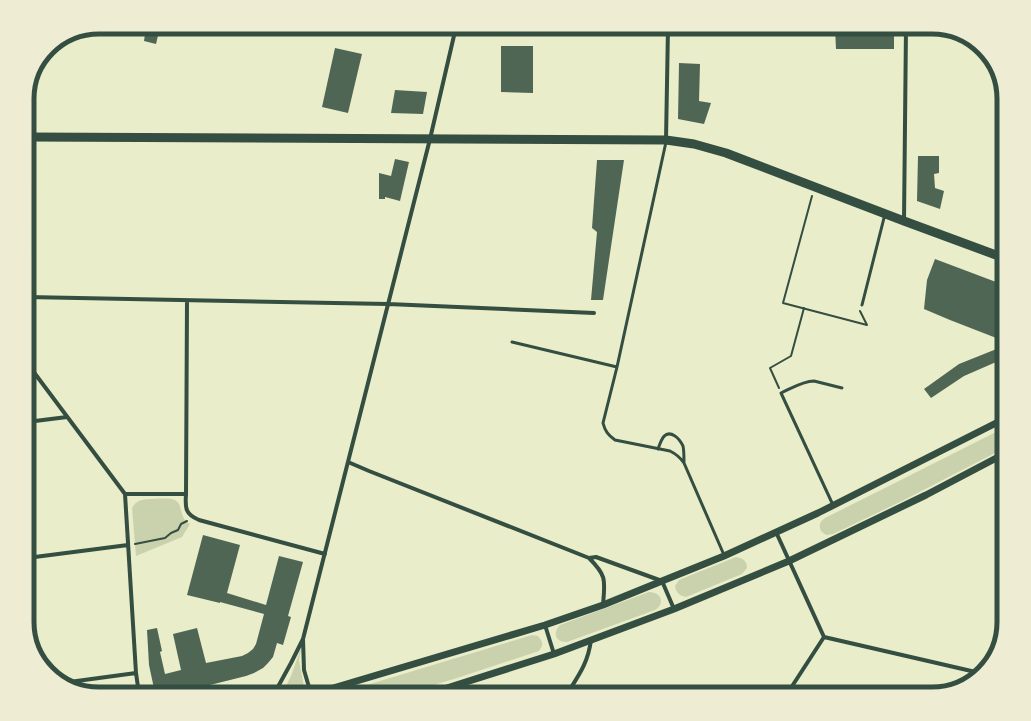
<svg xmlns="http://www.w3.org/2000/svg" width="1031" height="721" viewBox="0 0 1031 721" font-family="'Golos Text',sans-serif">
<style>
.green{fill:#cad2ad}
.building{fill:#4f6655}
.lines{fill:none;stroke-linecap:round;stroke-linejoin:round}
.path{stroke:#344e41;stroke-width:2}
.service{stroke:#344e41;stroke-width:3}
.minor{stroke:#344e41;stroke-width:4}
.tertiary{stroke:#344e41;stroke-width:7}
.primary{stroke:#344e41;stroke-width:9}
.rim{fill:none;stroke:#344e41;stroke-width:5}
</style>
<rect width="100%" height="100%" fill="#e9edc9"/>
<!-- green -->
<path class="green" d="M994,433C1007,436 1006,445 997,452L904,500L833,534L826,535L821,531C818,524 821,520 827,517L877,492Z
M149,499C156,499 165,498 172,499C185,502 177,517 190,524L182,537L136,556L132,508C137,500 140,500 149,499Z
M736,557C743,558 747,561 747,568L742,574L686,597C680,596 676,593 675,586L679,580Z
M649,592C661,592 666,603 655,610L567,642C556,643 552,633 560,625Z
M532,635L538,636C543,642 544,644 539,651L454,679L403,694H337Z
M302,645L299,660L304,687L302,688L288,693L285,692V688L291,676Z"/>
<!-- building -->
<path class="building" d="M146,27H160L156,44L144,41Z
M835,27H894V49H836Z
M72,32H76L74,37L67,36Z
M501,46H533V93L501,92Z
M335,48L362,54L348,113L322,107Z
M679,63L700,64L699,101L711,103L704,124L678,119Z
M395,90L427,92L423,114L391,113Z
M918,156H939V173L934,174L935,188L944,191L940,209L917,201Z
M395,159L409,162L400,201L385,197V199H379V173L391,176Z
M597,160H624L603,300H591L597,232L592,228Z
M935,259L1004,285V341L950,320L924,309L927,280Z
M999,348L1003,359L964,376L931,398L924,389L959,364Z
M203,535L240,545L227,593L266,605L279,556L303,562L288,616L291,617L283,645L277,643L273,657L268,663L263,668L254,673L246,676L210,685L211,689L197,692L196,685L155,693L149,665L147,630L157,628L162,651L160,652L165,674L181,670L173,634L197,628L206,663L242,656L248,653L253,649L256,644L264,614L220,602V603L187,595Z"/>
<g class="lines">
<!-- path -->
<path class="path" d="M812,196L783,303L867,325L860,311
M779,388L770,368L791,356L804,308
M135,544L165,538L171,533L178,530L181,524L187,521"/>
<!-- service -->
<path class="service" d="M666,142L617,367L603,423C605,431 608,435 615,440L670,451C676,454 680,457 684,463L724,555
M862,305L885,214
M512,342L617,367
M658,449C661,441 664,429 675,436C678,438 681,442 683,446C684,451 684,457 684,462
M833,505L781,393C792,388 803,381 814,381L842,388"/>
<!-- minor -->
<path class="minor" d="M666,140L668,27
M904,221L906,27
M27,297L388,304L594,313
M27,363L125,494L136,673L139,694
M27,422L67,417
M348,462L369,471L589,558C607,576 605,580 603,605
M125,494H186C185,508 185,514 199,520L325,554
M186,494L187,301
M776,532L824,637
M27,558L128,545
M589,558L596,557L662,581L674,609
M545,625L554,654
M824,637L980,673
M303,639L304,670L311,694
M62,683L136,673
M274,694L291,663L303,639L430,139L456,27
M567,694C579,675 588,663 591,640
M787,694L824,637"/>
<!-- tertiary -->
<path class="tertiary" d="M1000,421L1004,429
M313,694L545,625L603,605L662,581L724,556L818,513L1004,419
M428,694L554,654L674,609L789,561L926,495L1004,454"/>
<!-- primary -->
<path class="primary" d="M27,137L666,140L694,144L726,153L904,221L1004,258"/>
</g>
<!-- crop -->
<path d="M0 0H1031V721H0ZM99 34H932A65 65 0 0 1 997 99V622A65 65 0 0 1 932 687H99A65 65 0 0 1 34 622V99A65 65 0 0 1 99 34Z" fill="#eeecd3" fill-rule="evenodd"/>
<path class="rim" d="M99 34H932A65 65 0 0 1 997 99V622A65 65 0 0 1 932 687H99A65 65 0 0 1 34 622V99A65 65 0 0 1 99 34Z"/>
</svg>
